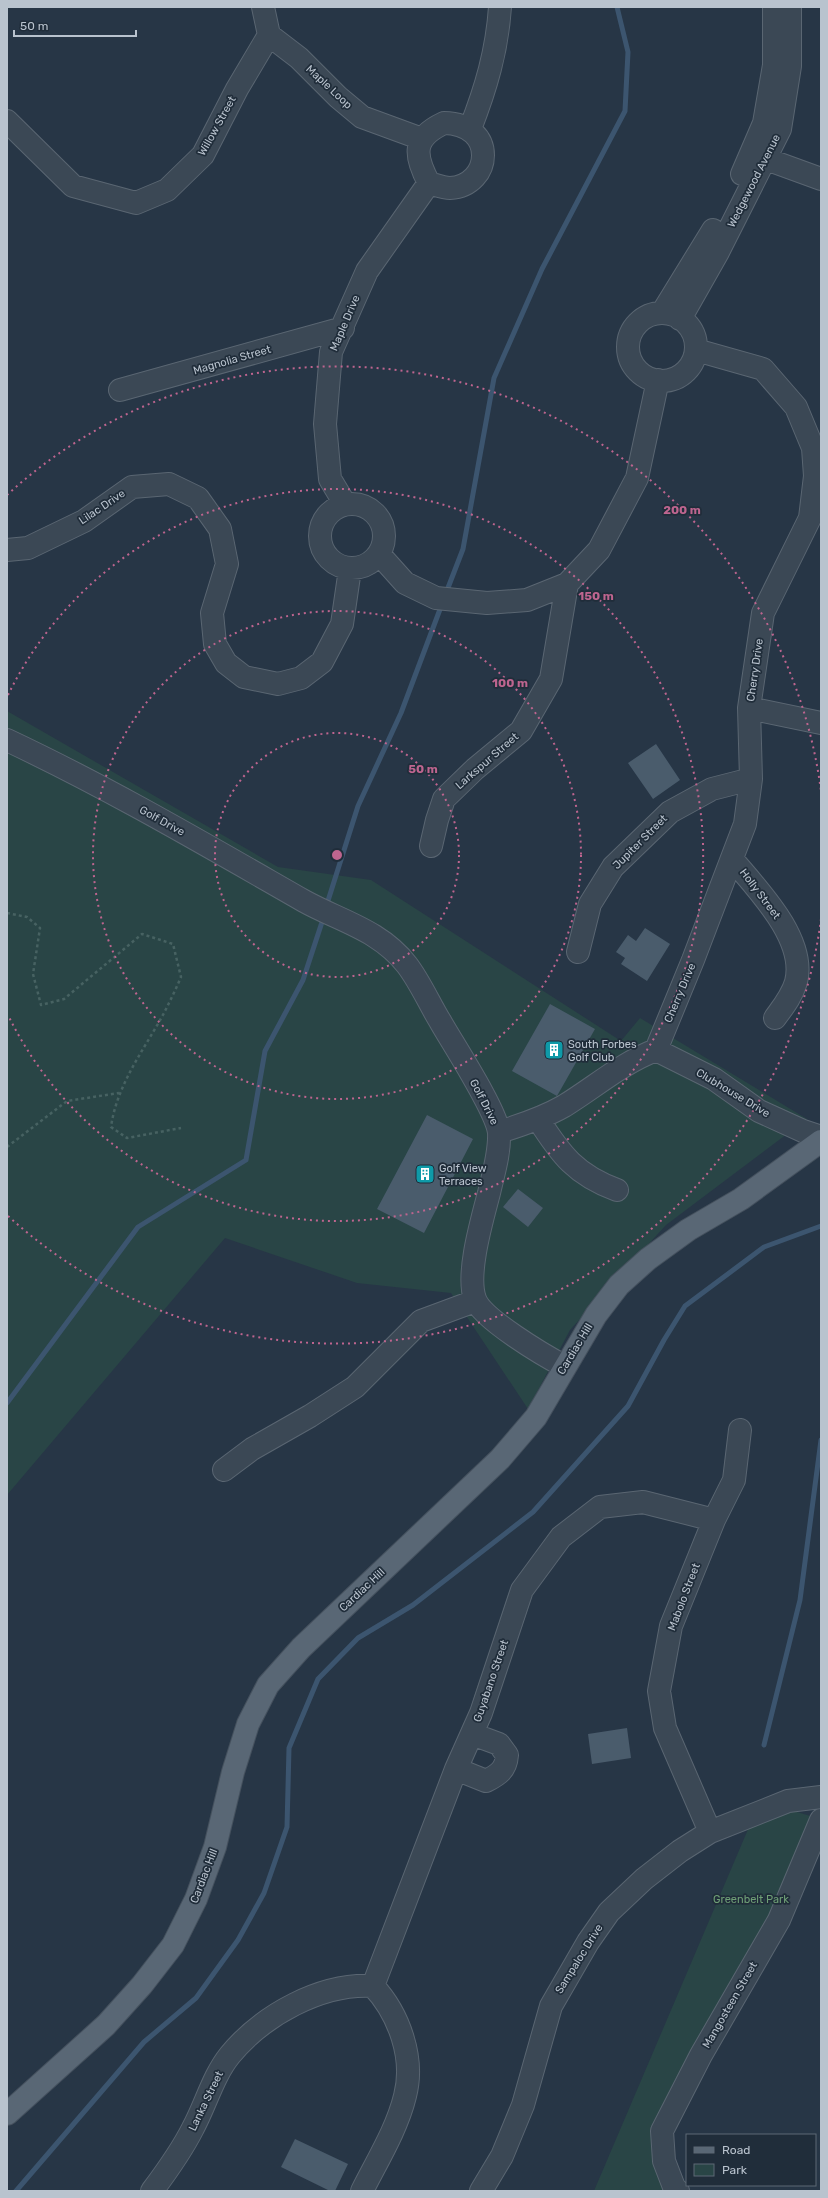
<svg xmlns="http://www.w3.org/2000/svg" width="828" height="2198" viewBox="0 0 828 2198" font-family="Rubik,sans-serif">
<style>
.green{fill:#294546}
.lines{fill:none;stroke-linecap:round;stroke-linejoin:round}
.stream{stroke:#3c556f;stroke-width:5}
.building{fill:#4a5c6c}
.minor-casing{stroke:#5a6672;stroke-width:24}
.major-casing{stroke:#45515e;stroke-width:24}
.path{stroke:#476262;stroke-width:2.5;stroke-dasharray:3 3;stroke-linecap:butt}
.minor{stroke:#3b4855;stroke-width:22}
.major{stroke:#596775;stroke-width:22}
.ring{fill:none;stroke:#be658f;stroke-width:2;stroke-dasharray:2 4}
.labels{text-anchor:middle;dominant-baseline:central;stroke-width:3.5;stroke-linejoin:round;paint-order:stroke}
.street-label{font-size:11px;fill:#b9c3ce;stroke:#202d3a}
.poi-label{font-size:11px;fill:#b9c3ce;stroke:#202d3a;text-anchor:start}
.park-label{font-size:11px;fill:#6fa076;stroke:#202d3a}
.centre{fill:#be658f;stroke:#202d3a;stroke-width:2}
.ring-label{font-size:12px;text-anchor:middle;font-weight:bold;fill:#be658f;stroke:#202d3a;stroke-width:3.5;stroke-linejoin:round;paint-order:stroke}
</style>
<rect width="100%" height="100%" fill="#273646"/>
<!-- green -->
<path class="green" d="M7,711L278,867L371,880L621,1041L640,1018L807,1119L666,1225L570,1330L528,1409L451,1293L357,1283L225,1238L7,1495Z
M787,1809L817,1818L776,1919L659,2133L675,2191H594L752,1820Z"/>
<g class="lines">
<!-- stream -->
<path class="stream" d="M446,593L463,549L494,378L542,269L625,111L628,52L617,7
M326,907L358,806L401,713L442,604
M7,1403L138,1227L246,1160L265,1051L303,980L324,916
M764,1745L800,1600L821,1440
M16,2191L144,2042L196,1998L238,1940L264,1893L287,1827L289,1748L318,1679L358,1638L413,1605L533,1512L628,1406L664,1340L685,1306L764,1247L821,1226"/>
</g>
<!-- building -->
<path class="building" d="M656,744L680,780L653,799L628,763Z
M645,928L670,944L647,981L621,964L625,958L616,952L628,935L636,941Z
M550,1004L595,1029L557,1096L512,1071Z
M427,1115L473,1139L424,1233L377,1209Z
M518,1189L543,1208L528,1227L503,1207Z
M627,1728L631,1758L592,1764L588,1734Z
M295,2139L348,2164L335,2191H330L281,2167Z"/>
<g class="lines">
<defs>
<path id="minor" d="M263,7L269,35L299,58L338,97L362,117L422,139
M7,121L73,186L136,203L167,190L203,155L237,89L269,35
M444,123C498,124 492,186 450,188C444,188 436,185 429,183C414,155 412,138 444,123Z
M470,129C486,88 497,51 500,7
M752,157L766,159L821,179
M742,174L764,123L774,65V7
M662,313L713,230
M628 347a34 34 0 1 1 68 0a34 34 0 1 1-68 0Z
M680,319L718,252L780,129L790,66V7
M120,390L343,328
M320 536a32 32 0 1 1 64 0a32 32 0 1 1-64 0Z
M345,504L330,479L325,424L331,352L367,271L429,183
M7,550L28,548L84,521L132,487L169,484L198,498L220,529L227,564L212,613L215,644L226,663L244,677L278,684L301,678L322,662L342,624L350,569
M379,554L405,583L436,598L487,603L527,600L567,584L599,550L637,478L658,380
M749,708L821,723
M7,740C109,788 206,845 304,901C340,921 380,930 407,965C420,982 429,1003 440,1021C453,1044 497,1111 499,1133C500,1153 493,1175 489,1193C482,1220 466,1274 475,1299C482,1319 545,1356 564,1366
M431,846L437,820L444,799L475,769L521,731L551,679L567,584
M732,859C757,889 807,939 796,982C792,996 783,1007 775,1018
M578,952L590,904L613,867L670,812L712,789L751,779
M656,1050L693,960L745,824L751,779L749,708L763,613L810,518L815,476L813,448L796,407L763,369L696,350
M538,1119C561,1155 576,1175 617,1190
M499,1132C522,1125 543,1118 564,1106C595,1087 622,1063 656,1050L714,1079L759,1111L803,1131L821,1137
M224,1470L252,1449L310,1416L355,1387L421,1321L475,1301
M456,1769L486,1781C498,1775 506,1770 507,1755L499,1744L472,1734
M710,1832L665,1728L659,1691L671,1626L714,1520L734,1480L740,1430
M373,1986L456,1769L481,1713L522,1590L561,1537L600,1507L643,1502L714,1520
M152,2191C167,2171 182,2150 193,2128C206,2104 213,2076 230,2055C263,2015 321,1983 373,1986C399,2014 415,2058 405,2096C397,2129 377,2161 362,2191
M481,2191L502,2156L523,2105L551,2006L588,1942L609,1912L644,1879L680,1851L710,1832L788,1801L821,1797
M678,2191L674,2187L664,2161L662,2131L701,2055L779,1920L821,1820"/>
<path id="major" d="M7,2114L106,2025L142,1985L173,1945L196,1899L215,1847L233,1772L248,1724L268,1685L301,1648L500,1459L536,1417L596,1315L619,1285L648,1259L688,1230L741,1199L821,1141"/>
</defs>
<!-- minor casing -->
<use href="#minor" class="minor-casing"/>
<!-- major casing -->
<use href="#major" class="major-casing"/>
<!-- path -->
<path class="path" d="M7,913L27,917L40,928L33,974L41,1005L64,999L142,934L173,944L181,977C176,989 170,1001 164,1013C144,1050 117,1084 111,1127L127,1138L181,1128
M7,1147L67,1101L119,1093"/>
<!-- minor -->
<use href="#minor" class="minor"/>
<!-- major -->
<use href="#major" class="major"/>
</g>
<!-- distance rings -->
<g class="ring">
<circle cx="337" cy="855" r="122"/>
<circle cx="337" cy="855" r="244"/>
<path d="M8 695A366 366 0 1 1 8 1015"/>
<path d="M821 919A488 488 0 0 1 7 1215M7 495A488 488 0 0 1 821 791"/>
</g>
<!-- icons -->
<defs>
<symbol id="building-square" viewBox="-11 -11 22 22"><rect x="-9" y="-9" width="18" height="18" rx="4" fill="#0f9aa8" stroke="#202d3a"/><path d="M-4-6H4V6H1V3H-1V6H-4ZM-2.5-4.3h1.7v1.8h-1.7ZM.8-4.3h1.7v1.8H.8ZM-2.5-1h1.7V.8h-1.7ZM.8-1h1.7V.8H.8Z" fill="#fff"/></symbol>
</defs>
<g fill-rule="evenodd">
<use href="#building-square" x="543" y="1039" width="22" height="22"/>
<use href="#building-square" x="414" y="1163" width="22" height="22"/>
</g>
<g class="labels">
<!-- street labels -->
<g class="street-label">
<text transform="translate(329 87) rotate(43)">Maple Loop</text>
<text transform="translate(217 126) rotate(-61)">Willow Street</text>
<text transform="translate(754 181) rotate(-63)">Wedgewood Avenue</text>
<text transform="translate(345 323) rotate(-67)">Maple Drive</text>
<text transform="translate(232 360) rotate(-16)">Magnolia Street</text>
<text transform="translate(102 507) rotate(-34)">Lilac Drive</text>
<text transform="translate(755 670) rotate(-82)">Cherry Drive</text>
<text transform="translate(487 761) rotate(-41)">Larkspur Street</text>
<text transform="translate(162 821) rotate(29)">Golf Drive</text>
<text transform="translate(640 842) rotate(-45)">Jupiter Street</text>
<text transform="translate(760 894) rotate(53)">Holly Street</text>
<text transform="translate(680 993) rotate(-67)">Cherry Drive</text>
<text transform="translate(733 1093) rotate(31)">Clubhouse Drive</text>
<text transform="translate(484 1102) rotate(63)">Golf Drive</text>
<text transform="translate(575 1349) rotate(-59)">Cardiac Hill</text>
<text transform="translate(362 1590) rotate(-43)">Cardiac Hill</text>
<text transform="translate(684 1597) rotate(-69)">Mabolo Street</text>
<text transform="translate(491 1681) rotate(-71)">Guyabano Street</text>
<text transform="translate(204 1876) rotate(-69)">Cardiac Hill</text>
<text transform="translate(579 1959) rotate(-58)">Sampaloc Drive</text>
<text transform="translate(730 2005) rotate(-60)">Mangosteen Street</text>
<text transform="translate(206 2101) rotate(-64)">Lanka Street</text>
</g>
<!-- poi labels -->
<g class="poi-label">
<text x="568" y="1044">South Forbes<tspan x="568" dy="13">Golf Club</tspan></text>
<text x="439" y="1168">Golf View<tspan x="439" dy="13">Terraces</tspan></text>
</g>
<!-- park labels -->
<g class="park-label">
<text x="751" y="1899">Greenbelt Park</text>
</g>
</g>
<circle cx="337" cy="855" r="6" class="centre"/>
<g class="ring-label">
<text x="682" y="514">200 m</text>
<text x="596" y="600">150 m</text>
<text x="510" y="687">100 m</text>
<text x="423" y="773">50 m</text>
</g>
<!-- border -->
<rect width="828" height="2198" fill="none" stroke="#b9c3ce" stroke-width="16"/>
<!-- legend -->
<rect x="686" y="2134" width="130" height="52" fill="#202d3a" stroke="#5d6975"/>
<rect x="694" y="2147" width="20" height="6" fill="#596775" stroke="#5d6975"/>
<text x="722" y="2154" font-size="12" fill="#b9c3ce">Road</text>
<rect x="694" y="2164" width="20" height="12" fill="#294546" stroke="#5d6975"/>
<text x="722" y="2174" font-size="12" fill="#b9c3ce">Park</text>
<!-- scale -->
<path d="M14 30v6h122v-6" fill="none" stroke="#b9c3ce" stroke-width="2"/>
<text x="20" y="30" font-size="12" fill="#b9c3ce" stroke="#202d3a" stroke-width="3" paint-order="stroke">50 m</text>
</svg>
